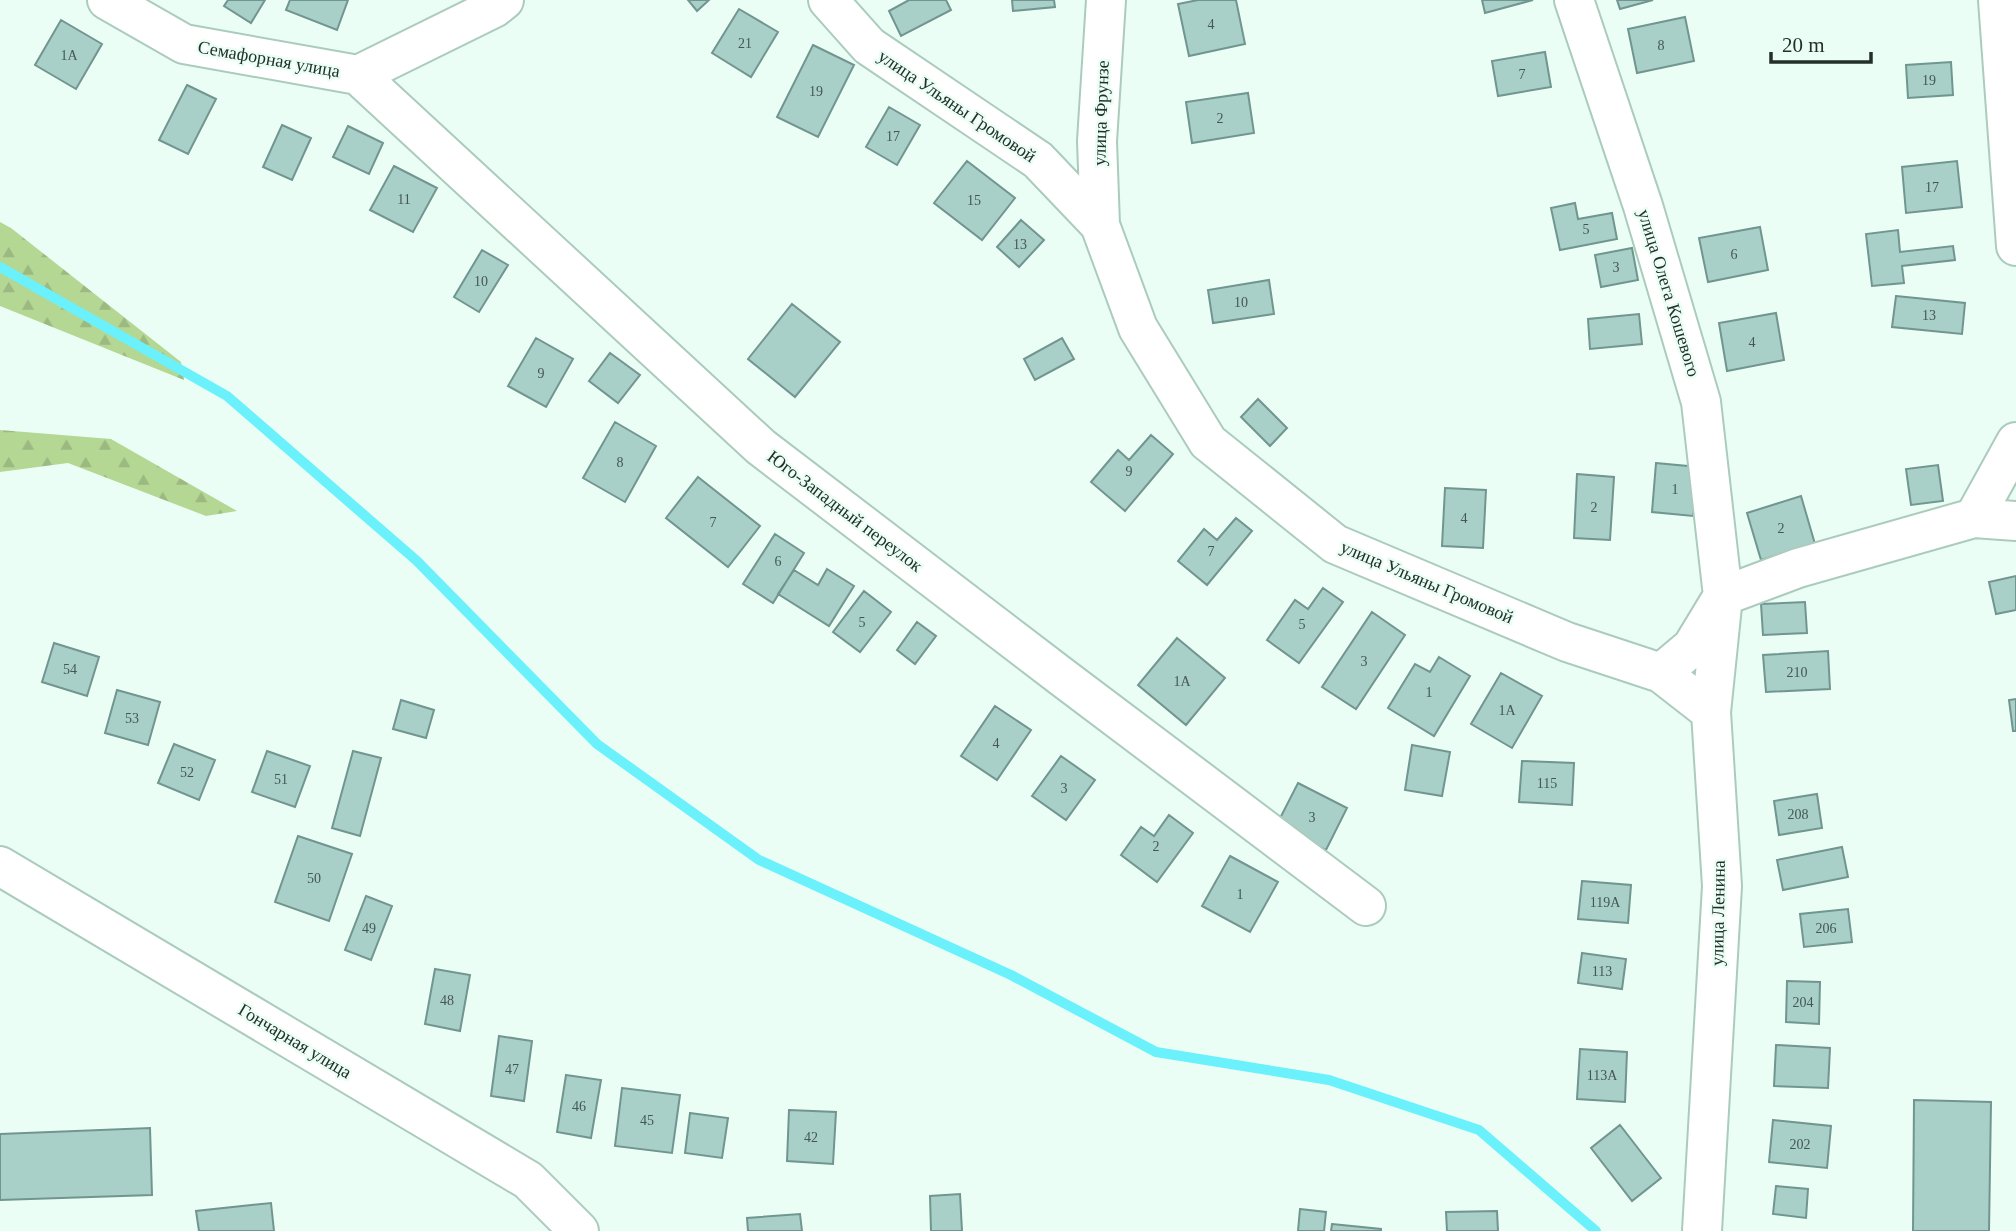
<svg xmlns="http://www.w3.org/2000/svg" width="2016" height="1231" viewBox="0 0 2016 1231" font-family="'Times New Roman',serif">
<style>
.forest{fill:url(#forest-firs)}
.lines{fill:none;stroke-linecap:round;stroke-linejoin:round}
.stream{stroke:#6af1fc;stroke-width:10}
.building{fill:#a9cfc9;stroke:#71958f;stroke-width:2}
.minor-casing{stroke:#abccbd;stroke-width:42}
.minor{stroke:#fff;stroke-width:38}
.labels{text-anchor:middle;dominant-baseline:central;stroke-width:5;stroke-linejoin:round;paint-order:stroke}
.number-label{font-size:14px;fill:#445852}
.street-label{font-size:18px;fill:#23302a;stroke:#eafef5}
</style>
<defs>
<pattern id="forest-firs" width="22" height="20" patternUnits="userSpaceOnUse" patternTransform="scale(1.75)"><rect width="22" height="20" fill="#b5d794"/><path d="M5 1l3.5 6h-7zM16 11l3.5 6h-7z" fill="#9bb980"/></pattern>
</defs>
<rect width="100%" height="100%" fill="#eafef5"/>
<!-- forest -->
<path class="forest" d="M0,222L11,228L181,362L184,380L0,306Z
M0,430L111,439L237,511L206,516L68,463L0,472Z"/>
<g class="lines">
<!-- stream -->
<path class="stream" d="M0,267L227,396L417,561L597,744L759,860L1011,975L1156,1052L1329,1080L1479,1130L1596,1231"/>
</g>
<!-- building -->
<path class="building" d="M228,0H265L251,23L224,6Z
M290,0H348L337,30L286,10Z
M688,0H709L697,11Z
M909,0H946L951,10L901,36L889,11Z
M1012,0H1054L1055,7L1013,11Z
M1198,0H1236L1245,44L1189,56L1178,4Z
M1482,0H1533L1485,13Z
M1617,0H1653L1620,9Z
M739,9L778,32L751,77L712,53Z
M1685,17L1694,61L1637,73L1628,29Z
M61,20L102,44L76,89L35,65Z
M813,45L854,65L818,137L777,117Z
M1545,52L1551,87L1498,96L1492,61Z
M1951,62L1953,95L1908,98L1906,65Z
M187,85L216,99L188,154L159,140Z
M1248,93L1254,133L1192,143L1186,102Z
M889,107L920,125L897,165L866,147Z
M282,125L311,138L292,180L263,167Z
M348,126L383,143L369,174L333,157Z
M967,161L1015,198L982,240L934,203Z
M1957,161L1962,207L1906,213L1902,167Z
M394,166L437,188L413,232L370,210Z
M1575,203L1578,219L1612,213L1617,239L1560,250L1551,208Z
M1021,220L1044,240L1019,267L997,247Z
M1760,227L1768,270L1708,282L1699,238Z
M1898,230L1900,252L1953,246L1955,260L1902,266L1904,283L1872,286L1866,234Z
M1632,248L1638,280L1601,287L1595,255Z
M482,250L508,265L479,312L454,297Z
M1269,280L1274,314L1213,323L1208,290Z
M1896,296L1965,303L1962,334L1892,327Z
M792,304L840,342L795,397L748,359Z
M1776,313L1784,360L1727,371L1719,323Z
M1639,314L1642,344L1590,349L1588,319Z
M536,338L573,359L546,407L508,386Z
M1062,338L1074,359L1035,380L1024,359Z
M610,353L640,375L618,403L589,381Z
M1258,399L1287,428L1270,446L1241,417Z
M615,422L656,446L625,502L583,478Z
M1151,435L1173,454L1125,511L1091,482L1118,450L1129,460Z
M1656,463L1698,467L1693,516L1652,512Z
M1938,465L1943,501L1911,505L1906,469Z
M1577,474L1614,477L1610,540L1574,538Z
M698,477L760,526L728,567L666,518Z
M1445,488L1486,490L1483,548L1442,546Z
M1801,496L1815,544L1761,560L1747,513Z
M1236,518L1252,531L1207,585L1178,561L1204,529L1217,540Z
M775,534L804,553L773,603L743,584Z
M827,569L854,586L829,626L778,594L794,570L818,585Z
M2016,576V610L1996,614L1989,582Z
M1323,588L1343,602L1299,663L1267,640L1295,600L1308,609Z
M864,591L891,612L860,652L833,632Z
M1805,602L1807,633L1763,635L1761,604Z
M1372,612L1405,635L1356,709L1322,687Z
M917,622L936,636L915,664L897,650Z
M1177,638L1225,678L1186,725L1138,685Z
M54,643L99,657L87,696L42,682Z
M1828,651L1830,689L1766,692L1763,655Z
M1439,657L1470,676L1434,736L1388,708L1415,664L1430,672Z
M1501,673L1542,696L1512,748L1471,724Z
M117,690L160,702L148,745L105,733Z
M2016,699V731H2013L2009,700Z
M401,700L434,710L426,738L393,729Z
M995,706L1031,730L997,780L961,756Z
M174,744L215,760L199,800L158,783Z
M1412,745L1450,752L1442,796L1405,790Z
M267,751L310,766L295,807L252,792Z
M353,751L381,758L360,836L332,828Z
M1061,756L1095,780L1066,820L1032,796Z
M1522,761L1574,763L1572,805L1519,802Z
M1298,783L1347,808L1326,850L1276,826Z
M1817,794L1822,828L1779,835L1774,801Z
M1169,815L1193,833L1157,882L1121,855L1141,827L1154,836Z
M298,836L352,854L329,921L275,902Z
M1842,847L1848,877L1783,890L1777,860Z
M1230,856L1278,882L1250,932L1202,906Z
M1582,881L1631,885L1628,923L1578,919Z
M366,896L392,906L371,960L345,950Z
M1848,909L1852,942L1804,947L1800,914Z
M1582,953L1626,959L1622,989L1578,983Z
M435,969L470,975L460,1031L425,1024Z
M1787,981L1820,982L1819,1024L1786,1022Z
M499,1036L532,1041L524,1101L491,1096Z
M1776,1045L1830,1048L1828,1088L1774,1086Z
M1580,1049L1627,1052L1625,1102L1577,1099Z
M566,1075L601,1080L591,1138L557,1132Z
M622,1088L680,1095L672,1153L615,1146Z
M1914,1100L1991,1102L1989,1231H1913Z
M789,1110L836,1112L833,1164L787,1161Z
M690,1113L728,1118L722,1158L685,1153Z
M1773,1120L1831,1126L1827,1168L1769,1162Z
M1620,1125L1661,1178L1632,1201L1591,1148Z
M150,1128L152,1195L0,1200V1134Z
M1776,1186L1808,1189L1806,1218L1773,1214Z
M960,1194L962,1231H931L930,1196Z
M271,1203L274,1231H199L196,1211Z
M1300,1209L1326,1212L1324,1231H1298Z
M1497,1211L1498,1231H1447L1446,1212Z
M800,1214L802,1231H748L747,1218Z
M1332,1224L1381,1229V1231H1331Z"/>
<g class="lines">
<defs>
<path id="minor" d="M107,0L184,44L358,75
M828,0L869,46L1038,160L1100,225L1138,328L1208,442L1335,544L1567,642L1661,673L1711,712
M1574,0L1643,206L1701,402L1723,596L1711,712L1722,886L1702,1231
M1998,0L2016,246
M358,75L761,447L1062,677L1366,906
M358,75L494,8L504,0
M1100,225L1097,141L1106,0
M1974,518L2016,442
M1661,673L1692,647L1723,596L1798,568L1974,518L2016,521
M0,866L528,1180L579,1231"/>
</defs>
<!-- minor casing -->
<use href="#minor" class="minor-casing"/>
<!-- minor -->
<use href="#minor" class="minor"/>
</g>
<g class="labels">
<!-- number labels -->
<g class="number-label">
<text x="1211" y="24">4</text>
<text x="745" y="43">21</text>
<text x="1661" y="45">8</text>
<text x="69" y="55">1А</text>
<text x="1522" y="74">7</text>
<text x="1929" y="80">19</text>
<text x="816" y="91">19</text>
<text x="1220" y="118">2</text>
<text x="893" y="136">17</text>
<text x="1932" y="187">17</text>
<text x="404" y="199">11</text>
<text x="974" y="200">15</text>
<text x="1586" y="229">5</text>
<text x="1020" y="244">13</text>
<text x="1734" y="254">6</text>
<text x="1616" y="267">3</text>
<text x="481" y="281">10</text>
<text x="1241" y="302">10</text>
<text x="1929" y="315">13</text>
<text x="1752" y="342">4</text>
<text x="541" y="373">9</text>
<text x="620" y="462">8</text>
<text x="1129" y="471">9</text>
<text x="1675" y="489">1</text>
<text x="1594" y="507">2</text>
<text x="1464" y="518">4</text>
<text x="713" y="522">7</text>
<text x="1781" y="528">2</text>
<text x="1211" y="551">7</text>
<text x="778" y="561">6</text>
<text x="862" y="622">5</text>
<text x="1302" y="624">5</text>
<text x="1364" y="661">3</text>
<text x="70" y="669">54</text>
<text x="1797" y="672">210</text>
<text x="1182" y="681">1А</text>
<text x="1429" y="692">1</text>
<text x="1507" y="710">1А</text>
<text x="132" y="718">53</text>
<text x="996" y="743">4</text>
<text x="187" y="772">52</text>
<text x="281" y="779">51</text>
<text x="1547" y="783">115</text>
<text x="1064" y="788">3</text>
<text x="1798" y="814">208</text>
<text x="1312" y="817">3</text>
<text x="1156" y="846">2</text>
<text x="314" y="878">50</text>
<text x="1240" y="894">1</text>
<text x="1605" y="902">119А</text>
<text x="369" y="928">49</text>
<text x="1826" y="928">206</text>
<text x="1602" y="971">113</text>
<text x="447" y="1000">48</text>
<text x="1803" y="1002">204</text>
<text x="512" y="1069">47</text>
<text x="1602" y="1075">113А</text>
<text x="579" y="1106">46</text>
<text x="647" y="1120">45</text>
<text x="811" y="1137">42</text>
<text x="1800" y="1144">202</text>
</g>
<!-- street labels -->
<g class="street-label">
<text transform="translate(269 59) rotate(10)">Семафорная улица</text>
<text transform="translate(957 106) rotate(34)">улица Ульяны Громовой</text>
<text transform="translate(1101 113) rotate(-88)">улица Фрунзе</text>
<text transform="translate(1669 293) rotate(73)">улица Олега Кошевого</text>
<text transform="translate(845 511) rotate(37)">Юго-Западный переулок</text>
<text transform="translate(1427 582) rotate(23)">улица Ульяны Громовой</text>
<text transform="translate(1718 913) rotate(-89)">улица Ленина</text>
<text transform="translate(295 1041) rotate(31)">Гончарная улица</text>
</g>
</g>
<!-- scale -->
<path d="M1771 52v10h100v-10" fill="none" stroke="#23302a" stroke-width="3.5"/>
<text x="1782" y="52" font-size="21" fill="#23302a" stroke="#eafef5" stroke-width="5" paint-order="stroke">20 m</text>
</svg>
